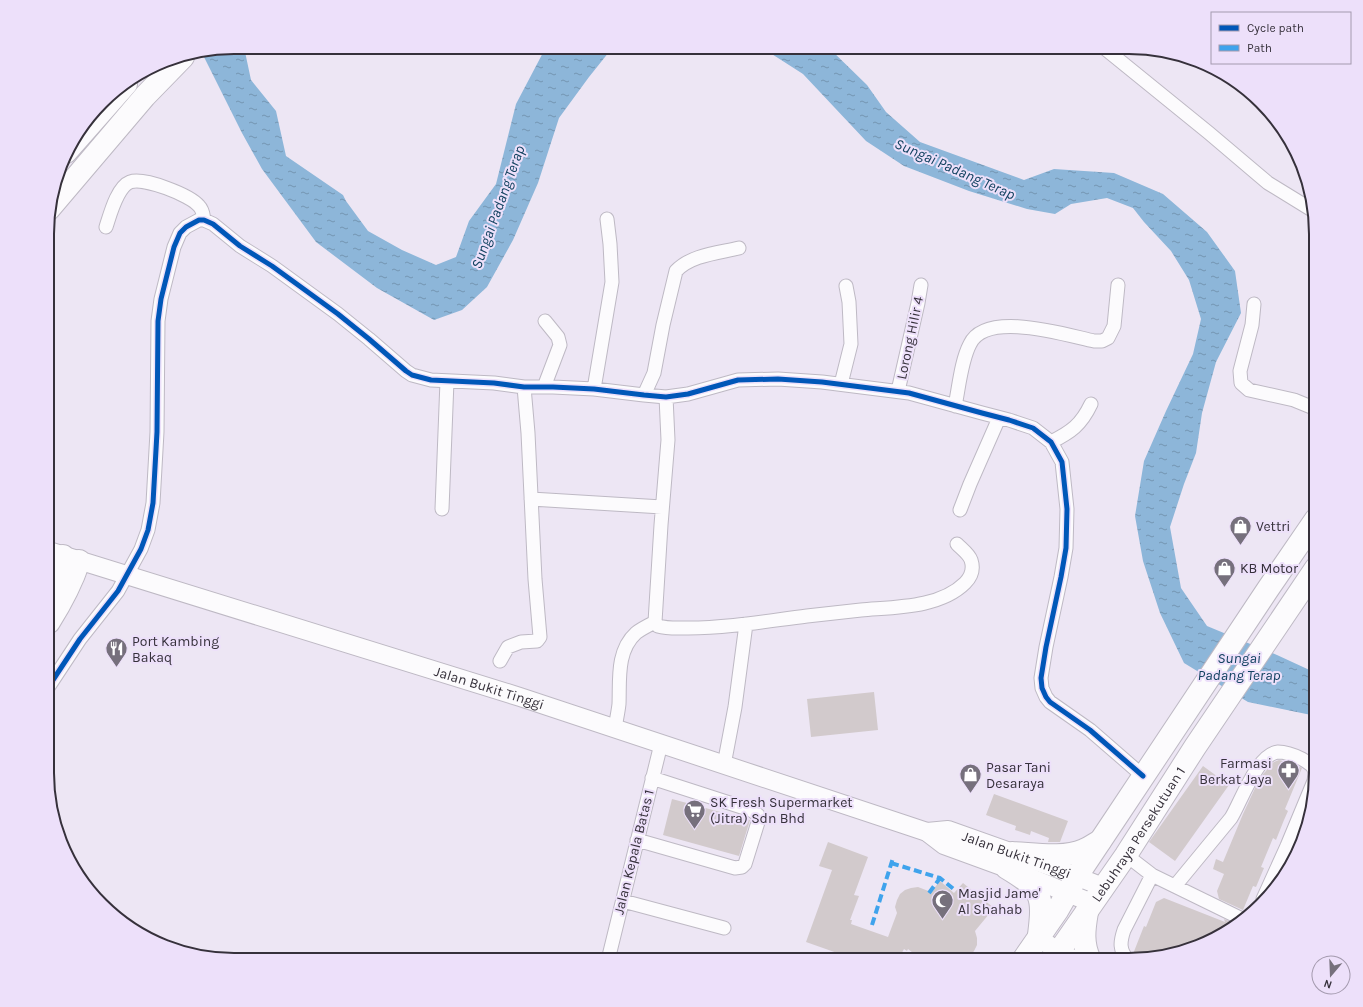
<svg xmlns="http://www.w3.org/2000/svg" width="1363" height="1007" viewBox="0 0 1363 1007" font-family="Karla,sans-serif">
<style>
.water{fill:url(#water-ripples)}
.building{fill:#d2cacc}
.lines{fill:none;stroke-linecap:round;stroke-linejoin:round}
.street-casing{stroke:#beb9c4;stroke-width:15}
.secondary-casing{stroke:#beb9c4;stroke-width:20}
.highway-casing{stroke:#beb9c4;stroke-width:24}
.street{stroke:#fcfbfd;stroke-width:13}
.secondary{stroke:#fcfbfd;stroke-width:18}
.highway{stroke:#fcfbfd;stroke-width:22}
.quiet{stroke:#3fa3ec;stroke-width:4;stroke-dasharray:8 4;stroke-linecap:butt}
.cycleway-casing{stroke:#ede0fa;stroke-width:8}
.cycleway{stroke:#0057b8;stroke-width:5}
.labels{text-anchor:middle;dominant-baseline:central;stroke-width:4;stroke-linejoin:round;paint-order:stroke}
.street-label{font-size:14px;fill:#36313b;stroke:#ede0fa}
.poi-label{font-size:14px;fill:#36313b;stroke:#ede0fa;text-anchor:start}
.water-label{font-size:15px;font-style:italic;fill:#124260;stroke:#ede0fa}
.rim{fill:none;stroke:#36313b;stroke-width:2}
</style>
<defs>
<pattern id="water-ripples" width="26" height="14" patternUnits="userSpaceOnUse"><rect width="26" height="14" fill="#8db6d9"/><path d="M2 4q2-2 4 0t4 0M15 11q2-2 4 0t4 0" fill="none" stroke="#7495b1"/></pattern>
</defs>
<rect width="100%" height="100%" fill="#ede6f4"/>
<!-- water -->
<path class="water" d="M234,47H244L251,80L276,111L286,156L343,195L346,201L368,231L402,250L436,265L456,257L469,221L496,184L516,104L546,47H613L589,77L559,118L538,183L513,240L487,287L462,310L434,320L377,288L316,242L262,169L242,133L202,53Z
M761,47H828L867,85L886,112L920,142L1024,180L1054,169L1114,173L1163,194L1207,232L1235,271L1241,313L1216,362L1202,413L1196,453L1184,484L1170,527L1181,588L1207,626L1277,655L1316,673V716L1248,702L1184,663L1160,613L1143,561L1135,516L1144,461L1166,411L1193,354L1201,319L1189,280L1171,251L1144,222L1133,208L1107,198L1071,204L1055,214L1027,209L969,191L904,166L866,141L803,74Z"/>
<!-- building -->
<path class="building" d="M874,692L878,730L811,737L807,699Z
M1279,760L1291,763L1302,768L1285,809L1288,811L1284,820L1276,840L1273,838L1261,867L1264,868L1256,887L1253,886L1243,910L1219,899L1217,891L1224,874L1213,869L1216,859L1223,862L1243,814L1256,786L1263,774L1266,771L1269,766L1274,762Z
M1203,766L1229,785L1175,861L1149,842Z
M994,794L1068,821L1060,842H1048L1049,838L1031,831L1030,835L1015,830L1016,826L986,815Z
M672,799L750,820L739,856L663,835Z
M828,842L868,857L854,895L859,896L850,920H852L851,924L888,937L897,913L895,907L897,900L900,894L905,890L911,888L918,887L931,892L940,881L954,893L963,883L994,908L975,931L977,938V945L974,951L970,956L964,960H922L908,949L907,951L904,949L898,960H865L841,952L840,954L806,942L832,870L819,866Z
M1164,898L1225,922L1224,919L1233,923L1212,941L1140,957L1134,955L1133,954L1144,926L1146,927L1156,902Z"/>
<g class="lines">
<defs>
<path id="street" d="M1103,47L1209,133L1255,172L1268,183L1312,210
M106,227C110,215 117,187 130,182C144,177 190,195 199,206C203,210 203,214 204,220
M1254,304L1252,325L1240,371L1241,383L1249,390L1294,400L1316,409
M841,384L851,344L849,302L846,286
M544,387L560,345L558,337L545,321
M594,389L612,282L610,244L607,219
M898,391L918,303L921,285
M644,395L654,373L663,325L676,271C691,255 718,253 739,248
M666,397L668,440L661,525L655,622L658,626C668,629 679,628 688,628C728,628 767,621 807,616C825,614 843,612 861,610C894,607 940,608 965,583C971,577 974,569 971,560C969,554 962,549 957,544
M955,406C959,387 961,361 970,344C986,310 1066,335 1094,341H1102L1108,338L1114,326L1118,285
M1051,442C1071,432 1081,425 1091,404
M531,499L662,507
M442,509L447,381
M960,510L970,484L999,418
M500,661L508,647L521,642L537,641L540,637L535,579L528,433L524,387
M49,686L80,639L118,591L141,549L148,530L153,503L157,432L158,321L161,299L174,247L180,233L186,227L199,220H204L213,224L240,246L272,266L338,314L369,339L406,371L412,375L431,380L494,383L524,387H553L594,389L644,395L666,397L688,394L738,380L778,379L822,382L909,393L982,413L1009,420L1033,428L1051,442L1062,462L1067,509L1066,548L1061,577L1046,647L1041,678L1042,688L1046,697L1050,702L1090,730L1143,776
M615,729C616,721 618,713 619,704C620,681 616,651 636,633C641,629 649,625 655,622
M724,765L735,707L746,624
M637,840L735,868L742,867L745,864L759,819L758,815L751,810L652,778
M1126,855L1152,875L1240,918
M1175,886L1231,818C1241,802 1257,754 1278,752C1286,752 1296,756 1302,759C1314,766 1316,768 1314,781L1287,846L1263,899
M623,901L724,928
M608,960L661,744
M1128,960C1119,950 1120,942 1124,930L1152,875"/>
<g id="secondary">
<path id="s1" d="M49,551L520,697L903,824L927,832L944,845L1007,868L1092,903"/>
<path id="s2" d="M927,832L948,830L1058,869L1103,887"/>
<path d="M1039,938L1059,952L1075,960"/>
</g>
<g id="highway">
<path d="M66,152L126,84"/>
<path d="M49,209L145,96L183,57"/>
<path d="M49,589L59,570L63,556"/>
<path d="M49,622C61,603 72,582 79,561"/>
<path d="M1012,853C1035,854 1063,859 1084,850C1089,848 1095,844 1100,841"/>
<path d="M1007,868C1042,889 1044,895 1039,935"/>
<path d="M1087,912C1084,929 1082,944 1090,960"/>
<path d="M1023,960L1057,911L1077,876L1115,819L1268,589L1316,519"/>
<path id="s3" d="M1053,960L1126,855L1195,747L1316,568"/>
</g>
</defs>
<!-- street casing -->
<use href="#street" class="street-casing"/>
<!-- secondary casing -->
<use href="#secondary" class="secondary-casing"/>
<!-- highway casing -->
<use href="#highway" class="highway-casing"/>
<!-- street -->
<use href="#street" class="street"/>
<!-- secondary -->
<use href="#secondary" class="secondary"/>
<!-- highway -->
<use href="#highway" class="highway"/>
<!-- quiet -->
<path class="quiet" d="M891,863L940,878L956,891
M929,893L940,878
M872,925L893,858"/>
<defs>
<path id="cycleway" d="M49,686L80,639L118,591L141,549L148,530L153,503L157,432L158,321L161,299L174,247L180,233L186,227L199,220H204L213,224L240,246L272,266L338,314L369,339L406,371L412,375L431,380L494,383L524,387H553L594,389L644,395L666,397L688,394L738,380L778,379L822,382L909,393L982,413L1009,420L1033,428L1051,442L1062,462L1067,509L1066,548L1061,577L1046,647L1041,678L1042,688L1046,697L1050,702L1090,730L1143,776"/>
</defs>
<!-- cycleway casing -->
<use href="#cycleway" class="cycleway-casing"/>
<!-- cycleway -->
<use href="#cycleway" class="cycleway"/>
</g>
<!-- icons -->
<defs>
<symbol id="shop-pin" viewBox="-11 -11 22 30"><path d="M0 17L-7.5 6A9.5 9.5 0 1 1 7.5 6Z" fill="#76707c" stroke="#ede0fa"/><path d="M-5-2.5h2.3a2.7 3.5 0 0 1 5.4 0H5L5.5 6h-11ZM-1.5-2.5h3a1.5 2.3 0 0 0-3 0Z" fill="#fff"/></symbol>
<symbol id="restaurant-pin" viewBox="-11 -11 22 30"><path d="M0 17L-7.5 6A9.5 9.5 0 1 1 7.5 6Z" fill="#76707c" stroke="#ede0fa"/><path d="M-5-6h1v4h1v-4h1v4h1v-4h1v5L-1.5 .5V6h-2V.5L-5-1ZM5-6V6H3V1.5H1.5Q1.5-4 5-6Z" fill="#fff"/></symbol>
<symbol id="pharmacy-pin" viewBox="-11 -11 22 30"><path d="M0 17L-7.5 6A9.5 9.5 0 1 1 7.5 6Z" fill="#76707c" stroke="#ede0fa"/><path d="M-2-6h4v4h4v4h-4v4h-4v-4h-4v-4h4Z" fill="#fff"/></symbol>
<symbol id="supermarket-pin" viewBox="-11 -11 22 30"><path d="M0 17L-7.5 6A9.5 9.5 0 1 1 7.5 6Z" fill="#76707c" stroke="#ede0fa"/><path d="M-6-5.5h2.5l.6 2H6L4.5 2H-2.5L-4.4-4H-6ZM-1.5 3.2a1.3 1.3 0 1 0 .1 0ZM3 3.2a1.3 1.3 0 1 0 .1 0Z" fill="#fff"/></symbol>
<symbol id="mosque-pin" viewBox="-11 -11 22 30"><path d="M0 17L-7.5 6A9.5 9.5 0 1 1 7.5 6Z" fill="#76707c" stroke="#ede0fa"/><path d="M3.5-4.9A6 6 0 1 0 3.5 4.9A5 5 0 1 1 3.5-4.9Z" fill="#fff"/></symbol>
</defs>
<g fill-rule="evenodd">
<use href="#shop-pin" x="1228" y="514" width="25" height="34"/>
<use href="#shop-pin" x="1212" y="556" width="25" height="34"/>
<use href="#restaurant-pin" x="104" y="636" width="25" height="34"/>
<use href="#pharmacy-pin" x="1276" y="758" width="25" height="34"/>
<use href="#shop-pin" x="958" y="762" width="25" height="34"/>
<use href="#supermarket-pin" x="682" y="798" width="25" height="34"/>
<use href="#mosque-pin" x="930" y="888" width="25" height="34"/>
</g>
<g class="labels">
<!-- street labels -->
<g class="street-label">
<text transform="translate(910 338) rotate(-78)">Lorong Hilir 4</text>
<text stroke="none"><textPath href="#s1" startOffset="461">Jalan Bukit Tinggi</textPath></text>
<text stroke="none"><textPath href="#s3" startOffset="152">Lebuhraya Persekutuan 1</textPath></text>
<text transform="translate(634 852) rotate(-76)">Jalan Kepala Batas 1</text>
<text stroke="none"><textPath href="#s2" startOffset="94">Jalan Bukit Tinggi</textPath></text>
</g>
<!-- poi labels -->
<g class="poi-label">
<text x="1256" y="526">Vettri</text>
<text x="1240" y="568">KB Motor</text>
<text x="132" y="641">Port Kambing<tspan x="132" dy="16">Bakaq</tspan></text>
<text x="1272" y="763" text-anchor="end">Farmasi<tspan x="1272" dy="16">Berkat Jaya</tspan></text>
<text x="986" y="767">Pasar Tani<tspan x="986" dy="16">Desaraya</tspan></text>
<text x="710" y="802">SK Fresh Supermarket<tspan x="710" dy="16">(Jitra) Sdn Bhd</tspan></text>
<text x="958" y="893">Masjid Jame'<tspan x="958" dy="16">Al Shahab</tspan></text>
</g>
<!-- water labels -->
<g class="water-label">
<text transform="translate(955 169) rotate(24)">Sungai Padang Terap</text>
<text transform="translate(498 207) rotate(-70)">Sungai Padang Terap</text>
<text x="1239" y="658">Sungai<tspan x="1239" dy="17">Padang Terap</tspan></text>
</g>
</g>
<!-- crop -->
<path d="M0 0H1363V1007H0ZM234 54H1129A180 180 0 0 1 1309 234V773A180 180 0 0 1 1129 953H234A180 180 0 0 1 54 773V234A180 180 0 0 1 234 54Z" fill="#ede0fa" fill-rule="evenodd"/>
<path class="rim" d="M234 54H1129A180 180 0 0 1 1309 234V773A180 180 0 0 1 1129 953H234A180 180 0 0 1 54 773V234A180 180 0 0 1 234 54Z"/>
<!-- legend -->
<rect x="1211" y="12" width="140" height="52" fill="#ede0fa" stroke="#a49aae"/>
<rect x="1219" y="25" width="20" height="6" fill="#0057b8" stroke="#a49aae"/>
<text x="1247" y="32" font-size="12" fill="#36313b">Cycle path</text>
<rect x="1219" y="45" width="20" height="6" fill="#3fa3ec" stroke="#a49aae"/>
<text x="1247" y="52" font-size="12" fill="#36313b">Path</text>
<!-- north arrow -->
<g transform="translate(1331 975) rotate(199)"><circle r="19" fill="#ede0fa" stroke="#a49aae"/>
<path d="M0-3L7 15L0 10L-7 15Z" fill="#76707c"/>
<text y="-6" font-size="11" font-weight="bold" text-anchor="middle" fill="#36313b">N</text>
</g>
</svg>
